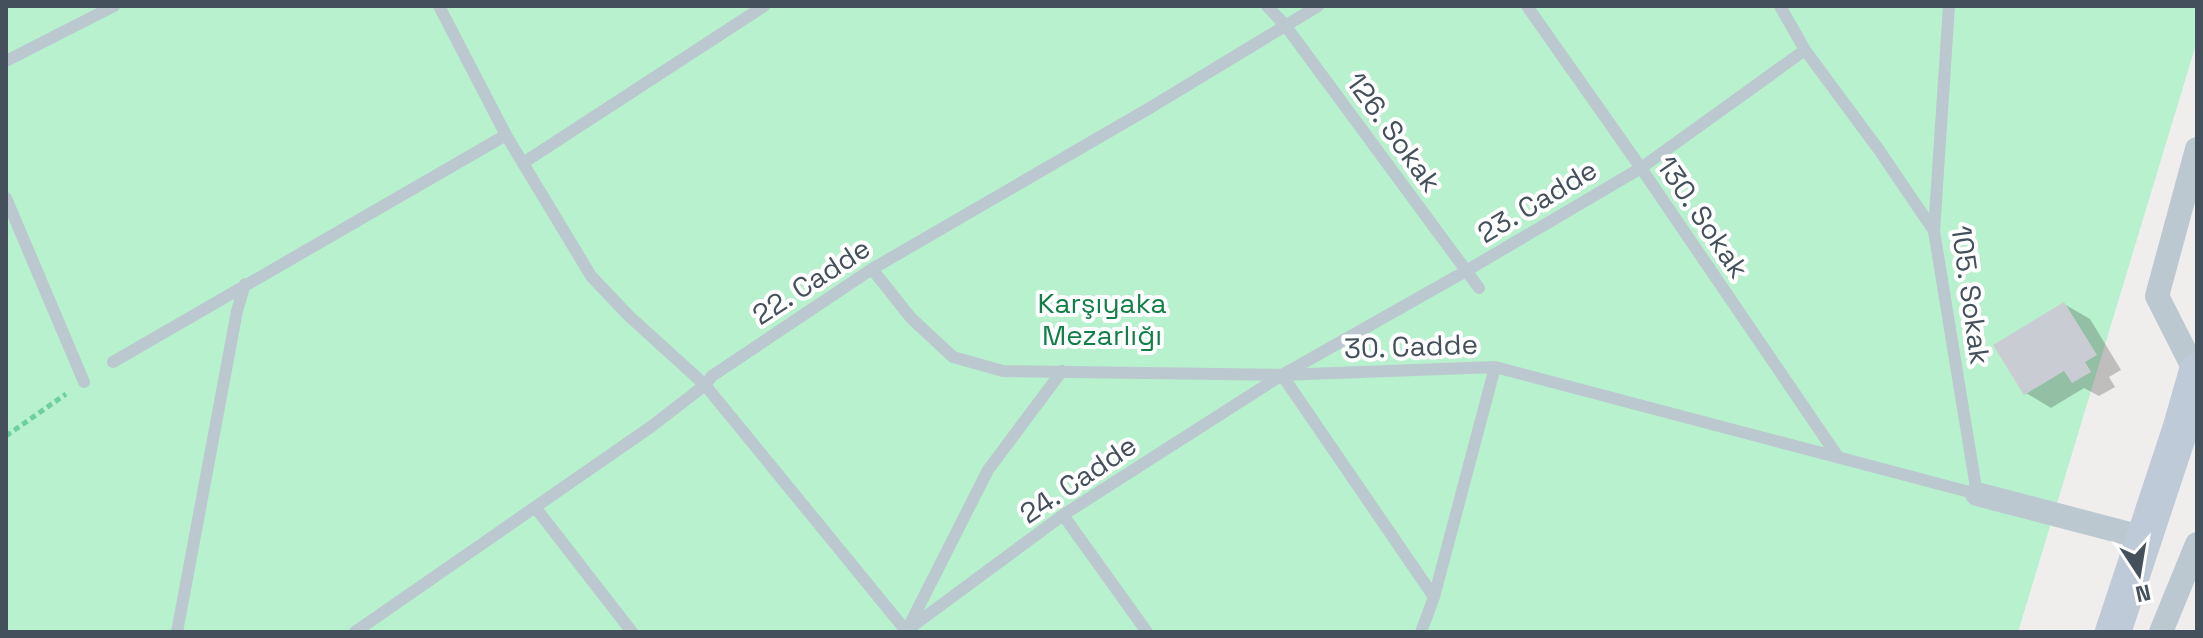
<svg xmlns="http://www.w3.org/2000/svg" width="2203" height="638" viewBox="0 0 2203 638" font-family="'Space Grotesk',sans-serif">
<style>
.green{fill:#b8f1cd}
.shadow{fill:#0003}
.building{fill:#c9ccd2}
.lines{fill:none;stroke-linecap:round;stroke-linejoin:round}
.path{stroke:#6ed09f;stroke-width:5;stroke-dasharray:6 4;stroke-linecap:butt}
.service{stroke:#bcc8d0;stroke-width:12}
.minor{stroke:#bcc8d0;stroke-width:24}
.secondary{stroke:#becad7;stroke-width:36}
.labels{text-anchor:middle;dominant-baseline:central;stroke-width:8;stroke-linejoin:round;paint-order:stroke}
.street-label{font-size:28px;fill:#44505b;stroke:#fff}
.park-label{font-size:28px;fill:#127f48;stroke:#fff}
</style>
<rect width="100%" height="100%" fill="#f0eded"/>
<!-- green -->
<path class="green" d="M6,6H2197V41L2018,632H6Z"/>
<!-- shadow -->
<path class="shadow" d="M2064,304L2090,319L2121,370L2109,377L2115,387L2099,396L2084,388L2051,408L2026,393Z"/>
<!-- building -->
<path class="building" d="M2064,302L2097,355L2085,362L2091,372L2072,383L2064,371L2024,395L1993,345Z"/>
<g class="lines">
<!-- path -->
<path class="path" d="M6,436L66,394"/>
<!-- service -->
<path class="service" d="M439,6L506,135L591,276L629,316L705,385L907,632
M1267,6L1285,25L1479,288
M1527,6L1641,168L1838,457
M1780,6L1805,50L1879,150L1934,231
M6,61L114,6
M523,163L764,6
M6,198L84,382
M872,269L911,318L953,357L1003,371L1282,375L1495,367L1977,494L1934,231L1949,6
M113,362L506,135
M1282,375L1434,597
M535,507L632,632
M1063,515L1147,632
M908,628L988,470L1062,371
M906,631L1063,515L1282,375L1466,271L1641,168L1805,50
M177,632L237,311L245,284
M355,632L652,426L705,385L712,376L872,269L1148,109L1318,6
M1421,632L1434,597L1495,367"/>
<!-- minor -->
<path class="minor" d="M2196,373L2157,296L2197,149
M1977,494L2145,538
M2161,632L2197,544"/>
<!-- secondary -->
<path class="secondary" d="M2113,632L2180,430L2197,371"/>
</g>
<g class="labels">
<!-- street labels -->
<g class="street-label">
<text transform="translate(1394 132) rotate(54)">126. Sokak</text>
<text transform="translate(1537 201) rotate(-31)">23. Cadde</text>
<text transform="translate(1703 217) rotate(56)">130. Sokak</text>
<text transform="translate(811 281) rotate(-33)">22. Cadde</text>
<text transform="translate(1971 295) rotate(82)">105. Sokak</text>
<text transform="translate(1411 346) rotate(-2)">30. Cadde</text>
<text transform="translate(1078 479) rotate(-34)">24. Cadde</text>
</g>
<!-- park labels -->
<g class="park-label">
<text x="1102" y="303">Karşıyaka<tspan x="1102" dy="32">Mezarlığı</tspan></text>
</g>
</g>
<!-- border -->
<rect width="2203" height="638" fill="none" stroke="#44505b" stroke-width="16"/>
<!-- north arrow -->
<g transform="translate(2139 574) rotate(168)" stroke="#ffffff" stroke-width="6" paint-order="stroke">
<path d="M0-6L14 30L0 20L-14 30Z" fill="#44505b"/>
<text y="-12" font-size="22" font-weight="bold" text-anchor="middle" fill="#44505b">N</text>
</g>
</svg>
